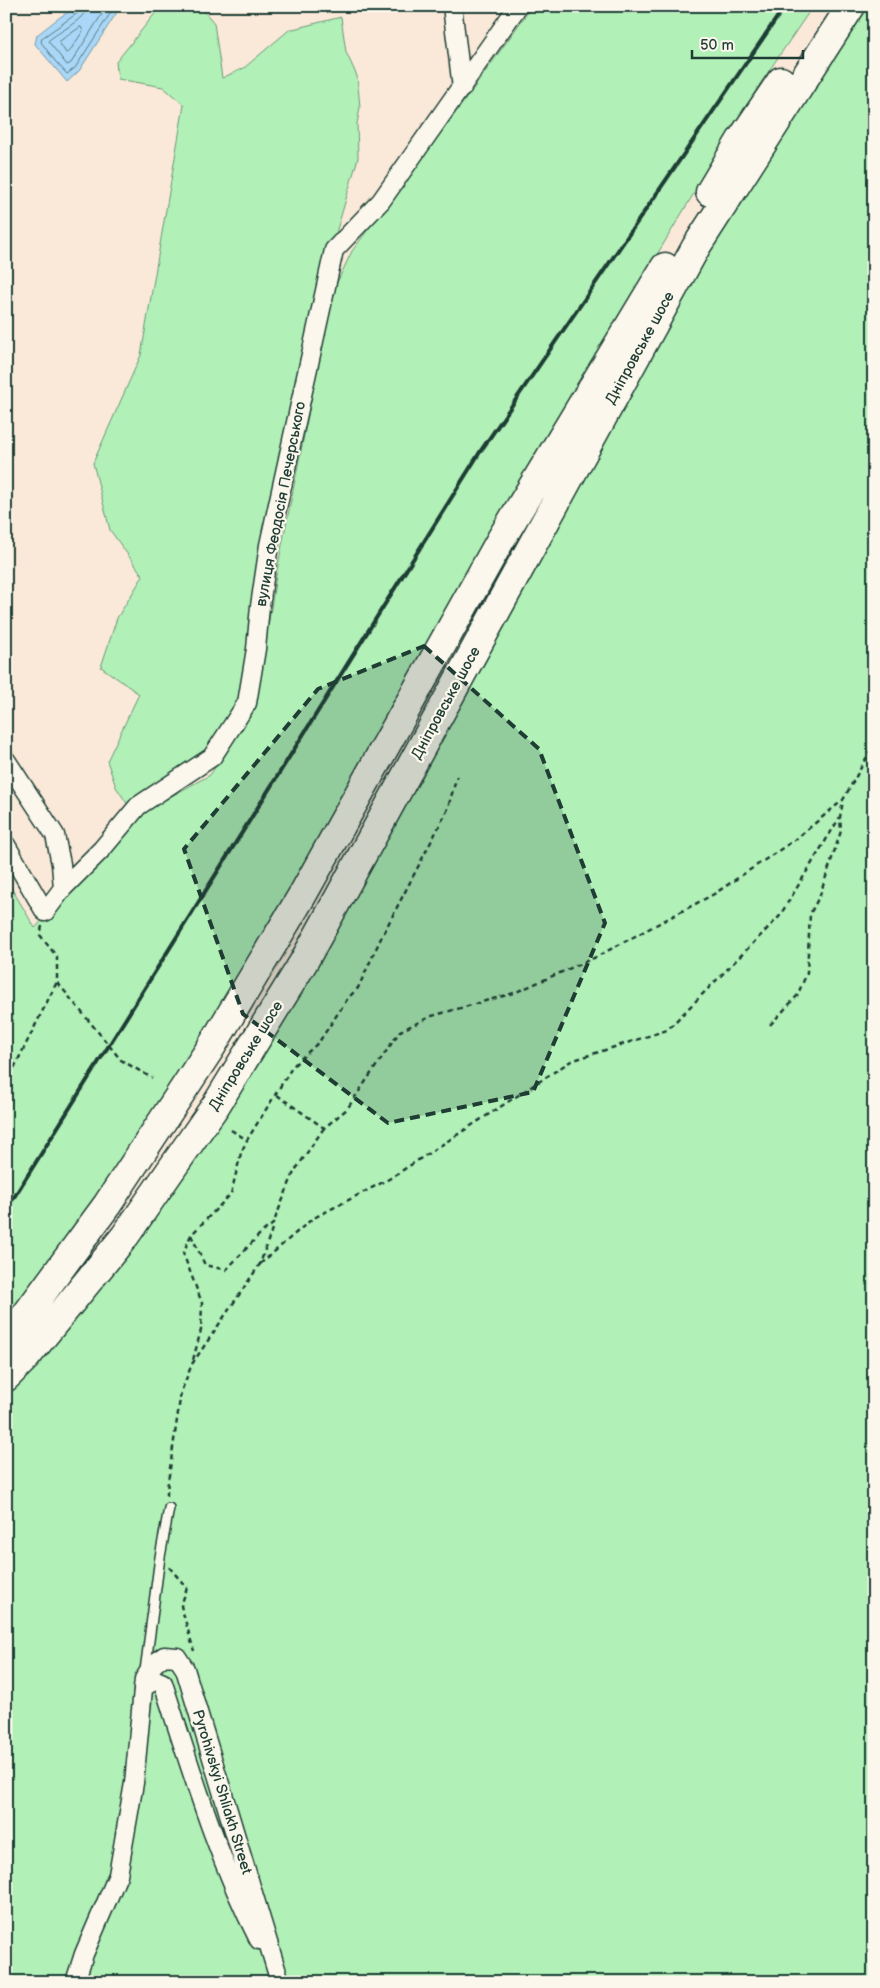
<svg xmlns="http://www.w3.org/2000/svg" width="880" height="1988" viewBox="0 0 880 1988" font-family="'Balsamiq Sans',sans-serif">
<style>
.green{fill:#b1f0b7;stroke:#689676}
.water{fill:#aad7f7;stroke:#7299a9}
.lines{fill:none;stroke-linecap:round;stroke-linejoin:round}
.shore{stroke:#577b82;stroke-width:1}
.lane-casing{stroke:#1f3d34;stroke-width:12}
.street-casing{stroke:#1f3d34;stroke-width:21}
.primary-casing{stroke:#1f3d34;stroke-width:31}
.path{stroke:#1f3d34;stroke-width:2.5;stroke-dasharray:5 4;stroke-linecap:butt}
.lane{stroke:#fbf7ec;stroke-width:9}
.street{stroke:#fbf7ec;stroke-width:18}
.primary{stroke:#fbf7ec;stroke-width:28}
.rail{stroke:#1f3d34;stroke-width:4}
.marked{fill:#1f3d34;fill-opacity:0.2;stroke:#1f3d34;stroke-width:4;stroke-dasharray:10 6;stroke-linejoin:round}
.labels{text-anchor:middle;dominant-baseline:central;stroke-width:4.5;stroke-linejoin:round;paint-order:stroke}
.street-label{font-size:15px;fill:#1f3d34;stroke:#fbf7ec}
</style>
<rect width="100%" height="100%" fill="#fae9d8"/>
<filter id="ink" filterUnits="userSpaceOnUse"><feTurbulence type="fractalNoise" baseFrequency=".02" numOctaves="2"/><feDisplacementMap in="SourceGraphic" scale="10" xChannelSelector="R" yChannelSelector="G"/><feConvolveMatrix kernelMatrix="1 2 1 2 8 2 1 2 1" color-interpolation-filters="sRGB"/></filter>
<g filter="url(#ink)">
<!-- green -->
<path class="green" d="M161,6H200L214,23L222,78L244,68L289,30L341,17L346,52L357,76L360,107L357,124L358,158L336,233L313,300L241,699L208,751L128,805L116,787L107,761L139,694L101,667L117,618L143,576L110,530L93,463L141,355L184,105L163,87L118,79L116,62Z
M532,6H813L760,84L600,349L277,918L156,1114L6,1322V879L35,928L146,810L210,775L255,708L277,570L333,291L352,251L471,92Z
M851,6H874V1982H6V1376L216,1105L696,247Z"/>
<!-- water -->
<path class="water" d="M79,6H121L79,71L67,82L35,44L37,35L60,17Z"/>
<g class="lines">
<!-- shore -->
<path class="shore" d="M80,6L79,12L42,38L41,42L55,61L67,74L75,68L115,6
M87,6C86,20 59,31 48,41L67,65L71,63L107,6
M81,27L83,31L69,52L66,53L59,42Z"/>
<defs>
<path id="lane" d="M145,1671L160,1557L169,1508"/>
<path id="street" d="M452,6L462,88
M6,760L55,835L61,864L63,888
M6,845L45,912L63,888L102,849L138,806L212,757L247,703L256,649L260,606L269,545L334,250L381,201L518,6
M143,1687L156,1680L163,1683C191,1769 217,1858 259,1940
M75,1982L84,1954L118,1875L134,1783L144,1679L154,1664L164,1656L177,1657L185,1669L280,1982"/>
<path id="primary" d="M710,192L741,140L781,81
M6,1342L107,1205L210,1049L303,894L501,539L665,267
M6,1377L27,1356L125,1236L216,1105L303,963L696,247L851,6"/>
</defs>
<!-- lane casing -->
<use href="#lane" class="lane-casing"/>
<!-- street casing -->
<use href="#street" class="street-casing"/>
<!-- primary casing -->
<use href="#primary" class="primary-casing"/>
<!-- path -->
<path class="path" d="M42,926L40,935L57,957V982L121,1060L152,1078
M770,1025L797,996L807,973L810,914L820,895L841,831L840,817L843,801
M6,1084L57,982
M277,1095L324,1128L347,1109L400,1031L432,1016L514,993L596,957L714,894L796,839L843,800L874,744
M324,1128L294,1172L273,1224L261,1233L226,1270L205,1265L191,1235L231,1194L241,1153L247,1140L293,1066L319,1042L348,998L358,988L381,938L447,811L457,776
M231,1130L247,1140
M191,1235L183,1253L202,1303L201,1330L193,1360
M260,1264L312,1219L389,1179L571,1061L667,1030L779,917L840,817
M167,1496V1489L181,1392L192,1364L260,1264L273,1226
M169,1567L187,1588L181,1606L194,1651"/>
<!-- lane -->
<use href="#lane" class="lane"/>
<!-- street -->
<use href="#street" class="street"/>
<!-- primary -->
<use href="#primary" class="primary"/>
<!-- rail -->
<path class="rail" d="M6,1210L480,452L785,6"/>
</g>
</g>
<!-- marked area -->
<path class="marked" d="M424,646L539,749L605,923L533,1092L388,1123L243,1014L184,849L318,689Z"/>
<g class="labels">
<!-- street labels -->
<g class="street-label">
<text transform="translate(640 348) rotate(-61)">Дніпровське шосе</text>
<text transform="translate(281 504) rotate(-79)">вулиця Феодосія Печерського</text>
<text transform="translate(446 703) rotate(-61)">Дніпровське шосе</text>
<text transform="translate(246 1056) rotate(-58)">Дніпровське шосе</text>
<text transform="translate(222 1792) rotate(73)">Pyrohivskyi Shliakh Street</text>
</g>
</g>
<!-- margin -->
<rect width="880" height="1988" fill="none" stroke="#fbf7ec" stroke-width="25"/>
<rect x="12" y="12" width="855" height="1963" fill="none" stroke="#1f3d34" stroke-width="2" filter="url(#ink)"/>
<!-- scale -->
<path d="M692 50v8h111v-8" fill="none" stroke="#1f3d34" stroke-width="2.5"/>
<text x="700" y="50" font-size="15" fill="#1f3d34" stroke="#fbf7ec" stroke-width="4" paint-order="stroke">50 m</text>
</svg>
